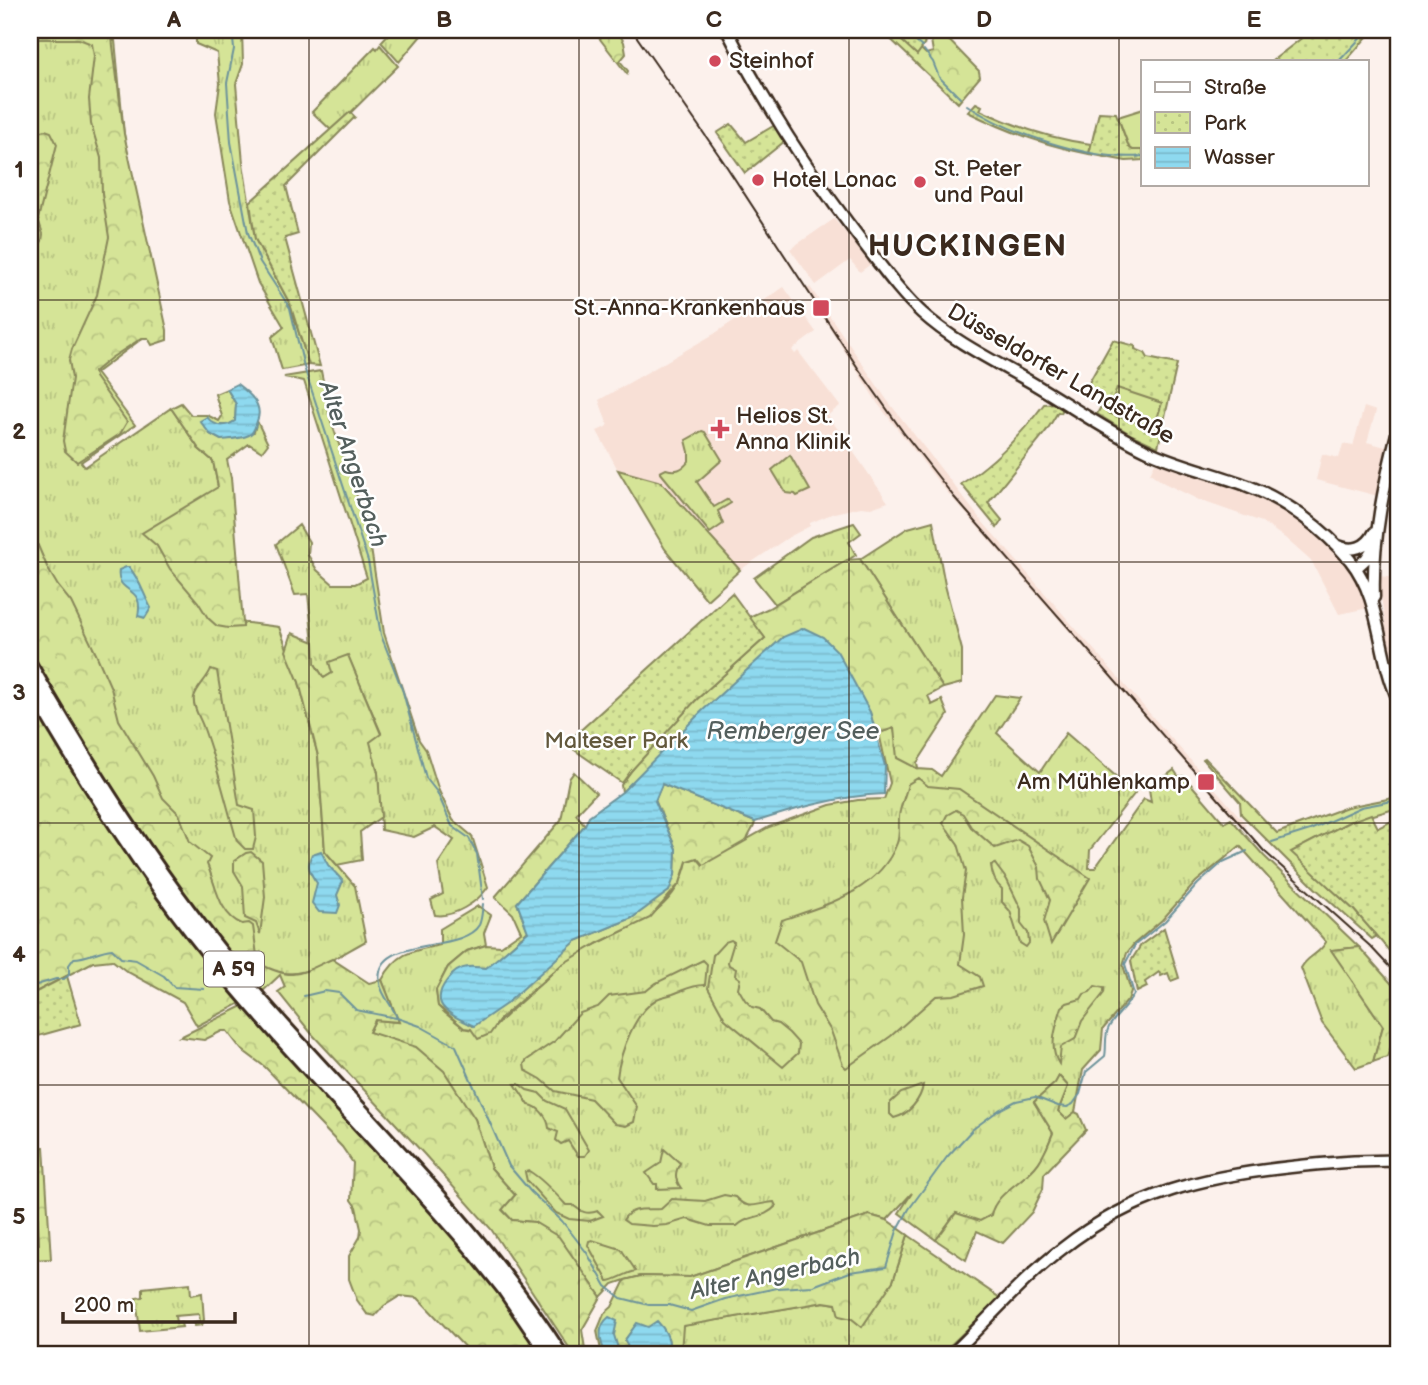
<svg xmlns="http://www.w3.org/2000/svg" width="1428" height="1385" viewBox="0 0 1428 1385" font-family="'Balsamiq Sans',sans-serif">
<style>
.built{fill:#f8e0d6}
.grass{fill:url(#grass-tufts);stroke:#88875a;stroke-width:2}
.forest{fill:url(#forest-crowns);stroke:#88875a;stroke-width:2}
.park{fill:url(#park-dots);stroke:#88875a;stroke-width:2}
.pitch{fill:#d5e497;stroke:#88875a;stroke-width:2}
.water{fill:url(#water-rules);stroke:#6d939b;stroke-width:2}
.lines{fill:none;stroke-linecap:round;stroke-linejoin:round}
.stream{stroke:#6d939b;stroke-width:2}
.secondary-casing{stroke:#3b2a1e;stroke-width:15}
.motorway-casing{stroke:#3b2a1e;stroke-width:18}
.secondary{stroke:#fff;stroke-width:10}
.motorway{stroke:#fff;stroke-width:12}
.tram{stroke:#3b2a1e;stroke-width:2}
.grid{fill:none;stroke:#3b2a1e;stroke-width:2;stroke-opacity:0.55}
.poi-dot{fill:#d1495b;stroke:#fff;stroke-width:2.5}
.labels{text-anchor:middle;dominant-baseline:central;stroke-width:5;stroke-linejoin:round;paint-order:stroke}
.shield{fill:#fff;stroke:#766a62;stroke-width:2}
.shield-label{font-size:21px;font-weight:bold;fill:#3b2a1e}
.poi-label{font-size:23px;fill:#3b2a1e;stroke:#fff;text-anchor:start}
.street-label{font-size:23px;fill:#3b2a1e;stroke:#fff}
.park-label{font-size:23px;fill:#62583c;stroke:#fff}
.water-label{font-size:24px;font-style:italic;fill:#545f5d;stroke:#fff}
.district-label{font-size:30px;font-weight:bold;letter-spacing:2px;fill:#3b2a1e;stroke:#fff}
.neatline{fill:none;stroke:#3b2a1e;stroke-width:2.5}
.grid-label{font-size:23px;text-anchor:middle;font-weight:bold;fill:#3b2a1e}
</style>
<defs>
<pattern id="grass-tufts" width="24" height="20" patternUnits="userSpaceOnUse" patternTransform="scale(1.75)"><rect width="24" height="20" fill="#d5e497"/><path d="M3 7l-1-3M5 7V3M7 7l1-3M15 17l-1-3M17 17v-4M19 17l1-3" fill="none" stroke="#b8c482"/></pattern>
<pattern id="forest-crowns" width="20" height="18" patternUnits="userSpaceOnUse" patternTransform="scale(1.75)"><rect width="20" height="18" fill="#d5e497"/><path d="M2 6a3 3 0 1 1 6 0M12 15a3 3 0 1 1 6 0" fill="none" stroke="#b8c482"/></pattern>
<pattern id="park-dots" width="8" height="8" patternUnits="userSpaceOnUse" patternTransform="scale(1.75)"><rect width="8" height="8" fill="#d5e497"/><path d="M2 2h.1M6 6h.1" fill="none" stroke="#b8c482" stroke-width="1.8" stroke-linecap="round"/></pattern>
<pattern id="water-rules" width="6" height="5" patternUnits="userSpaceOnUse" patternTransform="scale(1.75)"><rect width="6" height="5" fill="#8ed9ef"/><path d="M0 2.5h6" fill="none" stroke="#7bbacc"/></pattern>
</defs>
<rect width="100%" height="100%" fill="#fcf1ec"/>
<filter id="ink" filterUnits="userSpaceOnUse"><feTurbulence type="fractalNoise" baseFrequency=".0143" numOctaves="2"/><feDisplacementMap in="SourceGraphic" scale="14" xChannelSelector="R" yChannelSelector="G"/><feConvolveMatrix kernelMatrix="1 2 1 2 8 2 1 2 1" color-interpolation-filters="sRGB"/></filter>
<g filter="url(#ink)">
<!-- built -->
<path class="built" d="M834,219L872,263L860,272L850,260L816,285L790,249Z
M784,287L816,332L792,350L795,354L798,351L840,406L828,415L888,502L871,508L861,507L834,513L810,523V526L789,537L740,570L661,482L618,470L597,431L608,426L599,400L714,334Z
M810,287L887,400L981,520L1246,824L1242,828L940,484L878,404L806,290Z
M1364,407L1376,411L1367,442L1389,448L1378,496L1316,480L1322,454L1339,458L1343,444L1353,446Z
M1155,463L1226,484L1279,506L1315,535L1340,558L1354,576L1368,608L1339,614L1312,562L1285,538L1262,522L1199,500L1164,483L1150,473Z
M1378,576L1398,578V682L1387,637Z"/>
<!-- grass -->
<path class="grass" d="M30,30L114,41L111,30H114L124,134L160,325L96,373L135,425L81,462L85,467L171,408L199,449L213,461L218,487L225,620L279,627L299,682L318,756L325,851L355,886L366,941C335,957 294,990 259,964C247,955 233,928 224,914L30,597Z
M200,30H242L243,64L236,84L243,163L255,239L290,304L309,365L282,370L272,337L284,327L258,283L230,201L216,113L220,84L217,53L196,44V31Z
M392,30H426L399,62L381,42Z
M380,45L398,66L332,131L312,112L375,47L377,49Z
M976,103L982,106L980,110C1016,127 1051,139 1091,144L1089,154C1046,146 1008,132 968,112Z
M321,371L331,421L368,529L384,633L419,740L426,750L439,791L453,820L472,836L488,887C478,902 453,918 435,915L431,900L443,894L438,864L454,840L435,827L414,837L381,830L378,773L369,741L381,733L348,656L332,673L324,678L315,664L308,594L295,595L276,544L299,525L309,542L308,555L317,570L333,584H355L367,578L304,381L284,377Z
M702,431L705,432L722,460L697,482L714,507L728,499L731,503L718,511L723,524L710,533L660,472L666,469C676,472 682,470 689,461V452L686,440Z
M790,455L810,490L797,496L795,494L786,493L772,470Z
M618,470L661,482L740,570L707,600L665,549Z
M933,521L945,585L962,650V683L943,688L860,559L908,528Z
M854,523L861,533L849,542L856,555L775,604L754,578L811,537Z
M995,695L1020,698L997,733L1040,772L1066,733L1135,793L1090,850L1089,868H1095L1144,799L1151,802L1149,789L1174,770L1178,776H1184L1224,823L1231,819L1264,856L1359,947L1332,950L1383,1026L1373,1062L1356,1068L1322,1023L1301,968C1308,955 1319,955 1326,942L1240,846L1196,882L1162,920L1134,944L1127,953L1123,965L1131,991L1128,1000L1103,1029L1101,1050L1083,1070L1075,1112L1066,1120L1058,1111L1068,1086L1059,1076L1056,1083L1034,1102L1053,1133L1044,1155L1034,1169L991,1215L980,1222L956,1213L936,1240L899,1213L912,1193L887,1220L869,1215L690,1277L641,1276L625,1280L613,1284L601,1297L586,1276L534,1222L512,1220L502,1209L515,1195L491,1168L475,1119L369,1032L375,1020L398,1022L382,980C397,953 410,951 440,945V929L478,906L491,915L484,933L486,945L467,951L448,967L436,990L438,1006L445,1013L464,1028L489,1034C503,1016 519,1004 535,989C545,981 553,971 563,963C606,932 675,923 687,861L697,858L703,864L769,827L830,805L858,800L884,799L890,783L879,733L894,728L896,740L918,769L932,770L941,776Z
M1205,758L1277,833L1347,807L1398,797V808L1349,822L1292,852L1354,910L1377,936L1372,939L1314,887L1241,814L1240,802L1203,759Z
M30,1134L34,1147L39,1245L30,1243Z
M908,1235L1000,1298L940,1355H668L670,1349L681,1352L682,1326L824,1302L836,1304L893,1281Z
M190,1283L191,1295L202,1293L204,1320L202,1325L195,1326L194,1322L200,1321L199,1314L175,1316L176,1323H181L182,1327L140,1331L136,1298L143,1297V1288Z"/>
<!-- forest -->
<path class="forest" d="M30,30H111L124,134L167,330V340L152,345L148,338H142L111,358L94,372L95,377L127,422L120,434L77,462L65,451L63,441L72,378L69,360L72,349L97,295L109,237L102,194L101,158L91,124L89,99L94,56L92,44L79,39H30Z
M593,30H617L624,42L626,54L620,61L628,71L627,74Z
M881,30H901L926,54L933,52L931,40L937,33L934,30H939L979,71L980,77L958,103Z
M45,130L51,132L57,144L38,219L43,234L42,241L30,259V135Z
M227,389L236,404L235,421L228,425H213L210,434L221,440L254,432L257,421L268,444L262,452L249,444L227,460L231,478L243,623V627L228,628L217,626L208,618L198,602L170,569L157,546L142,533L218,487L213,461L199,449L171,408L181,403L191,415H207L219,421L222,416L215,394Z
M30,527L48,569L58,586L71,602L96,654L111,688L119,720L153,776L163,798L179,814L190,842L210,858L207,864C216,885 219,915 242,924L249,923L253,926L258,963C293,981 298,975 332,959L369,983L382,980L399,1022L375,1020L369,1032L416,1047L444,1071L475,1119L491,1168L515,1195L502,1210L512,1220L534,1222L559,1237L601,1297L582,1330L586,1355H574L491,1229L424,1154L311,1033L278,992L285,987L280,975L262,992L193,909L138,831L30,652Z
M860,559L943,688L928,696L932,705L942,700L948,715L917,763L918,769L897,758L894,728L879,733L875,731L870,712L783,637L622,792L621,785C659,729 715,683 765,638L749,617L769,608L847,560Z
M292,633L314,642L315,664L324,678L332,673L329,662L348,655L381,734L370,742L378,773L381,817L360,832L362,860L337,865L325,851L318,756L299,682L286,651Z
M211,669L217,671L239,805L254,810L256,837L253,849H245L237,841C226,803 217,765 204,729C201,719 192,707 194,697C197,687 207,679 211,669Z
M30,697L147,885L241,1003L197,1026L183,1002L126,971L112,960L93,962L30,995Z
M574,772L596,793L576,814L585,825L517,903L528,931L444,1008L473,1026L576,941L632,918L675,875L676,849L655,800L662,784L755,822C754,829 749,833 747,840L703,865L697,858L687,861L680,883L650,918L598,943L561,965L501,1018L490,1034L478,1039L471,1029L464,1028L438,1006L436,990L448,967L467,951L486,945L501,946L521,932L513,914L495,897L561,820L569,779Z
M918,778L928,786L959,789L1090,878L1051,944L1044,921L1050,900L1040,879L1039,867L1028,846L1018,840L995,848L971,827L963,814L956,810L947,815L943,823L958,844L966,871L962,897L964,935L960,964L980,977L983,986L954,995L936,996L891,1036L846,1068L843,1065L831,1031L815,1005L801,962L775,941L782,920C826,905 879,891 897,843C901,832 897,821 900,811C902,802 906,793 908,784Z
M251,852L262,861L265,897L260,934L256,923L245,918L243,886L234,871V861L246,853Z
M995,864L1007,880L1021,909V924L1028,933L1029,943L1026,947L1020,943L1010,911L1002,902V889C995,883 992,875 991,865Z
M731,940L734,942L728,962L729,965L736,969L735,975L740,979L738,988L745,1000L752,1007L760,1009L771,1022L778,1024L789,1033L799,1044L798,1053L783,1067L725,1019L708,988L713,955L725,942Z
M1359,947L1398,991V1028L1387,1057L1373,1062L1383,1026L1331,950Z
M703,960L707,964L705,985C692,985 684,990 673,994C667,996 662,996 657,999C635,1011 620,1053 617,1077L637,1107L634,1122L626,1126L615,1124L591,1099L555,1091L541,1079L525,1070L524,1064L527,1060L555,1041L580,1013L598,1007L609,996L646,991L656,983Z
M1095,986L1104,988V993L1082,1021L1075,1039L1061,1047L1059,1064C1048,1047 1056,1026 1062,1007L1067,1003L1081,999L1084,994L1090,992Z
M243,1006C347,1118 457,1227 541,1355H472L418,1298L400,1296L384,1306L375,1316L367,1314L357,1300L349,1279V1256L360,1237L361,1229L356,1207L351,1200L353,1163L342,1147L265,1067L241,1049L227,1031H222L204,1040L180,1037Z
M1059,1076L1068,1086L1058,1111L1066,1119L1075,1112L1079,1114L1086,1130L1044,1174L1043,1189L1032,1212L1003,1243L977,1231L966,1260L936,1240L956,1213L980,1221L991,1215C995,1194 1021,1183 1035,1167C1044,1157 1048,1145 1053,1133L1034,1102L1055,1083Z
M515,1084H519L527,1090L539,1093L547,1101L565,1109L589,1150L585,1156H578L568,1141L561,1144L556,1140L558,1132L549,1128C548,1118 539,1106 529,1105Z
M923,1085C921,1100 908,1115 894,1118L890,1114V1103L901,1093Z
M34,1147H44L51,1259L30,1260V1243L39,1244Z
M664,1149L680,1163C675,1172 674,1179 681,1188L657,1189V1184H654L646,1173L661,1163Z
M529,1171C541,1178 556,1194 566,1205H573C581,1212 587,1215 598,1211L603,1216L590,1221L569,1219L556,1213L527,1181L525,1172Z
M724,1195L735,1197C749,1212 756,1203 774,1202L776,1206C763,1220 749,1214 737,1226H710L687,1219L667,1225L653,1226L629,1224L623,1220C631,1206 646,1210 661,1209L672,1199L705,1201Z
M869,1215L887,1220L908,1235L893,1281L862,1327L852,1319L839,1316L836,1304L824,1302L683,1326L681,1352L670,1349L668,1338L637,1324L625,1340L631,1355H602L597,1331L604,1314L612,1307L625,1280L641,1276L690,1277Z
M592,1240L621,1249L636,1271C626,1273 615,1281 608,1281L588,1245L589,1241Z"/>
<!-- park -->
<path class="park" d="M890,30H928L924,45L917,55Z
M1312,30H1373L1346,61H1272Z
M350,112L355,117L286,186L298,234L285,238L320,366L309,365L290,304L255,239L250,202Z
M1099,112L1116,113L1129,147L1133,150H1143V160L1126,161L1089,154Z
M731,124L746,142L775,125L785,141L745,173L717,133Z
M1113,340L1135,346V349L1145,353L1148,358L1177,364L1158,447L1132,435L1097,414L1103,403L1102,396L1087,386Z
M1056,403L1063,408L1061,413L1058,412L1047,430L988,503L1002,520L997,528L961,484C994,463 1021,435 1044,404Z
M732,593L765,638L696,700L631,771L622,783L573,749L572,738Z
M1371,814L1378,828L1398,818V961L1354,910L1291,852L1349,822Z
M1164,928L1179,978L1171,981L1168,973L1161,976L1159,972L1145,982L1147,987L1137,992L1131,961L1141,945Z
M67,976L81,1024L38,1036L30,1014V995Z"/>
<!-- pitch -->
<path class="pitch" d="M1143,109V150H1133L1129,147L1118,117Z
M1117,388L1162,403L1154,428L1108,413Z"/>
<!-- water -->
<path class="water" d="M237,384C249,393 264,405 257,421C255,426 255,432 249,435C241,439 230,439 221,440L210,434L200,421L207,417C215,427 224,428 235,421L236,404L227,389Z
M126,567H129C140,580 143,593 151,608L145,618L138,616C145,584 115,595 119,570Z
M804,628L823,637L837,651L870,712L885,766L884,794C839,796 798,808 755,822L662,784L655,801L676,849L675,875L669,891L632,918L576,941L506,1004L474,1026C464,1021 446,1014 441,1004C435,989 454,968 468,967C474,966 480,968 486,968L528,932L517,903L585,825L589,816L622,792L701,712L783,637Z
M321,851L328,865L343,881L337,895L340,905L337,913L319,912L312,903L317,883C310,874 306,865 312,854Z
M609,1317L617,1321L614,1335L620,1355H606C600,1342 596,1327 609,1317Z
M657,1321C667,1331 672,1342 668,1355H631L625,1340L637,1323L648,1327Z"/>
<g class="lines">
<!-- stream -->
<path class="stream" d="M232,30L234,49L227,83L231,142L248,233L260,262L290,308L304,367L368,561L381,635L403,692L426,778L437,792L452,826L469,838L477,854L483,899
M902,30L922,47
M924,50L933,62L939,77L960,98
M1339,61L1368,30
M967,105C1007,133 1094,162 1143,156
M1272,842L1310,830L1361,807L1398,800
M483,904C482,910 482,919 479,925C461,955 371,934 380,984C382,996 393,1006 397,1018L420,1026L456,1046L509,1166L531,1192L562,1221L587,1253L606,1286L621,1298L649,1305H669L691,1311L725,1299L777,1288L813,1286L850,1272L886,1267L897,1231L909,1209L947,1157L973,1129L999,1110L1016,1101L1035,1097L1058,1106L1067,1107L1073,1104L1080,1094L1086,1072L1105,1056C1107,1047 1104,1036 1109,1027C1116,1015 1127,1007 1134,994L1125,964L1135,945L1165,921L1198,884L1223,862L1247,851
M30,987L56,979H64L69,975V965L74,958C88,958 98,950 112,949L121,958L136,960L164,976L174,987L204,989
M304,996L325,991L339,993L356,1010L396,1018"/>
<defs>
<path id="secondary" d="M727,30C765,105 812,177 864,244C882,267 900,293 922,313C954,342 996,362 1034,384C1071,406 1108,432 1148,451C1180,466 1215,473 1248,486C1285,500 1324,529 1350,560C1382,600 1377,654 1398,699
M1338,546C1352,552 1367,548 1374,533
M1356,568L1366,559L1374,547
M1374,597C1372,540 1384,484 1398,430
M951,1355C988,1320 1022,1279 1063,1248C1133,1193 1205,1176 1291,1167C1327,1163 1362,1160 1398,1161"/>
<path id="motorway" d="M30,665C95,778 165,888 250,988C355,1110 474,1219 561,1355
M30,685C84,779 142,871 210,955C292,1057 387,1149 472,1249L504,1289L549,1355"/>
</defs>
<!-- secondary casing -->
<use href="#secondary" class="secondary-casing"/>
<!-- motorway casing -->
<use href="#motorway" class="motorway-casing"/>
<!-- secondary -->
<use href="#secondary" class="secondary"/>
<!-- motorway -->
<use href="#motorway" class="motorway"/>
<!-- tram -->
<path class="tram" d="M632,30L723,161L858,368L903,432L954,497L1264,851L1370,946L1398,976"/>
</g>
</g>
<!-- grid -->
<path class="grid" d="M309,30V1355M579,30V1355M849,30V1355M1119,30V1355M30,300H1398M30,562H1398M30,823H1398M30,1085H1398"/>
<!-- markers -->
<g class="poi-dot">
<circle cx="715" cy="61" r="7"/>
<circle cx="758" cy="180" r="7"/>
<circle cx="920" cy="182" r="7"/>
<rect x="812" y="299" width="18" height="18" rx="3.5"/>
<path d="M716.5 418.5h7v7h7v7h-7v7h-7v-7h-7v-7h7z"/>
<rect x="1197" y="773" width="18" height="18" rx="3.5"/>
</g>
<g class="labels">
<!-- shield labels -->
<rect class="shield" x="204" y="951.5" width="60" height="35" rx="5"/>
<g class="shield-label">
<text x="234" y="969">A 59</text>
</g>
<!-- poi labels -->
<g class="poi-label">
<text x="729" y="61">Steinhof</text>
<text x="934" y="169">St. Peter<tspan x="934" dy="26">und Paul</tspan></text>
<text x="772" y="180">Hotel Lonac</text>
<text x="805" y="308" text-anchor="end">St.-Anna-Krankenhaus</text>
<text x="736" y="416">Helios St.<tspan x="736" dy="26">Anna Klinik</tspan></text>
<text x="1190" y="782" text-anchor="end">Am Mühlenkamp</text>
</g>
<!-- street labels -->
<g class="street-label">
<text transform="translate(1061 374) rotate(30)">Düsseldorfer Landstraße</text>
</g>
<!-- park labels -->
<g class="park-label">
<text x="616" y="741">Malteser Park</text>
</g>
<!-- water labels -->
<g class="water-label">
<text transform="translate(353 464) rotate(72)">Alter Angerbach</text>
<text x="793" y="731">Remberger See</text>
<text transform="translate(775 1274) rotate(-12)">Alter Angerbach</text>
</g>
<!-- district labels -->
<g class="district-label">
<text x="968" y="247">HUCKINGEN</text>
</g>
</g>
<!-- margin -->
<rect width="1428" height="1385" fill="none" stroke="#fff" stroke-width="77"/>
<!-- legend -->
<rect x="1141" y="60" width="228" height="126" fill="#ffffff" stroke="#b1aaa5" stroke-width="2"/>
<rect x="1155" y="82" width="35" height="10" fill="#ffffff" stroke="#b1aaa5" stroke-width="2"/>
<text x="1204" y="94" font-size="21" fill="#3b2a1e">Straße</text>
<rect x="1155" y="112" width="35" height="21" fill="url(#park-dots)" stroke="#b1aaa5" stroke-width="2"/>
<text x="1204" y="130" font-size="21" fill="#3b2a1e">Park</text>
<rect x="1155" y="147" width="35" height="21" fill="url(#water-rules)" stroke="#b1aaa5" stroke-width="2"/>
<text x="1204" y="164" font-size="21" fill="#3b2a1e">Wasser</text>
<!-- scale -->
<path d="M63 1312v10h172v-10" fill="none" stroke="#3b2a1e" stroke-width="3.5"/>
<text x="74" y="1312" font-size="21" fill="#3b2a1e" stroke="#ffffff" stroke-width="5" paint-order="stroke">200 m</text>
<rect x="38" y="38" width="1352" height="1308" class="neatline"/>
<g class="grid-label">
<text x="174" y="27">A</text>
<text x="444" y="27">B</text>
<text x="714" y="27">C</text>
<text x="984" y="27">D</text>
<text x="1254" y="27">E</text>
<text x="19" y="177">1</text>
<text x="19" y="439">2</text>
<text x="19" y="700">3</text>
<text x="19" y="962">4</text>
<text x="19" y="1224">5</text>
</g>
</svg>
